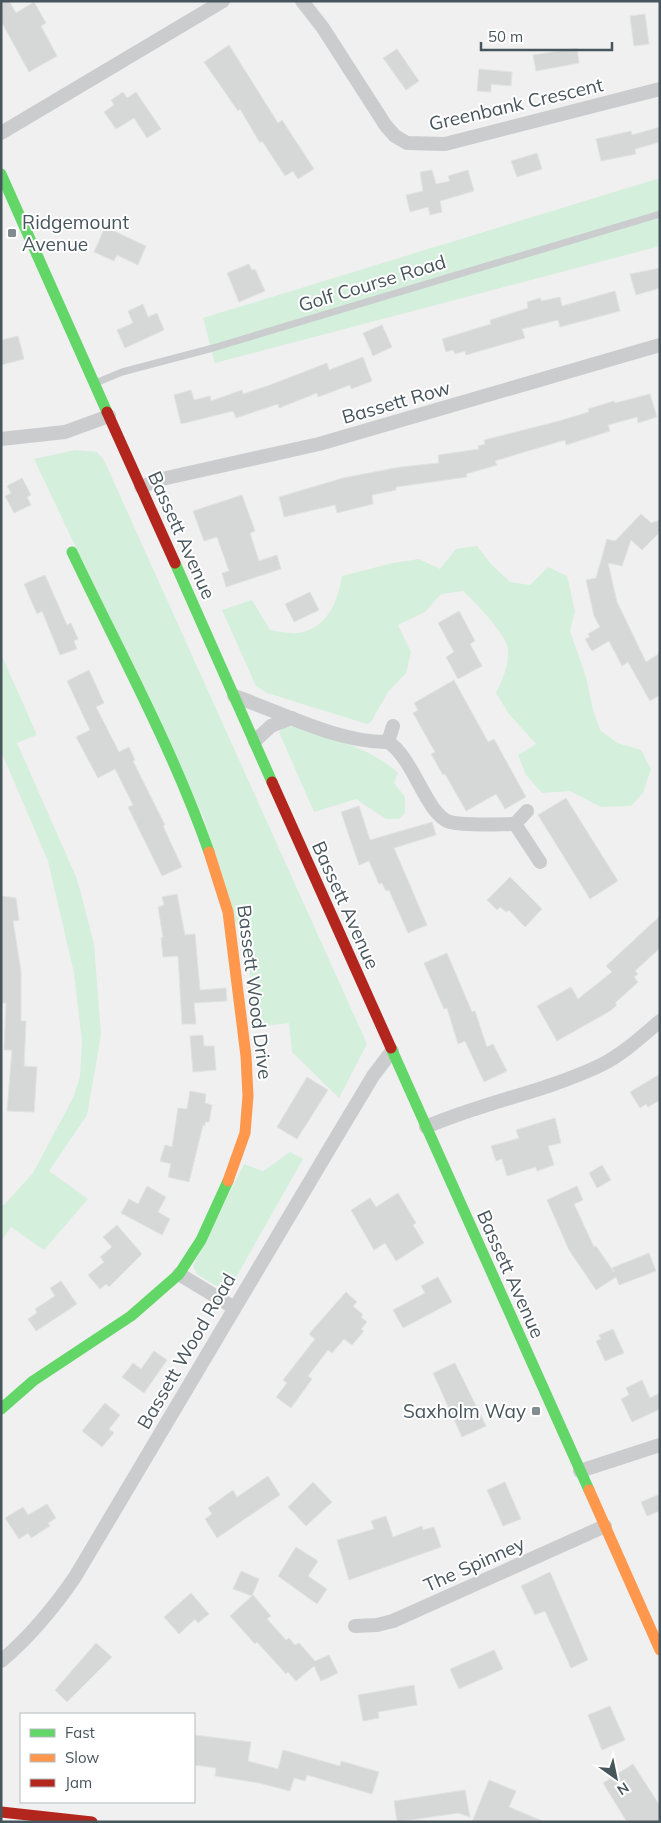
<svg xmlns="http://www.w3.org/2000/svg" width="661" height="1823" viewBox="0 0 661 1823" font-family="Mulish,sans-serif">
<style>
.green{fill:#d4efdb}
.building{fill:#d6d8d8;stroke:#e1e2e3}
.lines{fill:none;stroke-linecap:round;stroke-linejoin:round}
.lane{stroke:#caccce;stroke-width:7}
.street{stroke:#caccce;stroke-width:14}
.fast{stroke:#63d668;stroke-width:11}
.slow{stroke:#ff974d;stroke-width:11}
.jam{stroke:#b3261e;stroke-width:11}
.poi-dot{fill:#828b90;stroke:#fff;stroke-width:2}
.labels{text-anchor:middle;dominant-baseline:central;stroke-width:4;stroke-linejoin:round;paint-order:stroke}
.street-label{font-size:19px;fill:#47555c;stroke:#fff}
.poi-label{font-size:19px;fill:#47555c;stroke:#fff;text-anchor:start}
</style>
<rect width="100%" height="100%" fill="#f0f0f0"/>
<!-- green -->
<path class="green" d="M660,178V246L215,363L203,318Z
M75,450L97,452L104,460L367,1044L339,1098L292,1052L289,1023L256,1027L245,931L236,923L204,818L34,459Z
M477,546L491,564L510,582L530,585L548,567L567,576L575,611L570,631L586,677L593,710L600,730L617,743L641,750L651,769L643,793L631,806L601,807L570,791L542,793L526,775L518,755L536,744L509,714L496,693C503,679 509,665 508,649C507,635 474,601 463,591L441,594L425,612L398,625L411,652L406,673L388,692L371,722L367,724L267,693L256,686L222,610L252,600L270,630C278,631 289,634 297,633C327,630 338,601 342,576L393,563L419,559L440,569L456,549Z
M1,654L37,735L17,743L77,879L94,944L101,1035L87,1115L49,1171L88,1199L44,1250L11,1227L1,1241V1205H4L33,1173L73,1098L80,1077L82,1041L74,973L48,861L1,751Z
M295,726C330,739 370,747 398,773L394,783L405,797V813L399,819H386L356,799L314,812L279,732L284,728Z
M290,1152L303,1159L230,1288L223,1290L197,1274L193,1266L244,1164L263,1171Z"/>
<!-- building -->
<path class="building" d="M1,1H9L16,13L34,2L46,23L41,26L57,56L29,72L1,21Z
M645,14L649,44L634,46L630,16Z
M229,45L278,123L282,120L314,169L298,179L293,171L285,176L262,141L260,143L240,109L238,111L204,62Z
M577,48L579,63L536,71L533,55Z
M397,49L419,81L406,90L383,58Z
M479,69L512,72L511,86L491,84V92L477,91Z
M123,92L127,98L136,92L161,129L147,138L134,118L116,129L104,112L114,105L111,100Z
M660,127V142L635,149L636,154L601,161L596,139L631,131L632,135Z
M537,153L542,169L517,177L511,161Z
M432,170L436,184L450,181L448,176L468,170L474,191L440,201L442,212L430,215L428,207L410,212L406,195L423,191L420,172Z
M105,227L146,246L138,265L117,255L114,261L94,252Z
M249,264L252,270L255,269L265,291L239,302L227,273Z
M660,268V288L636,295L630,274Z
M615,291L620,311L560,327L558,320L522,329L525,338L466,355L465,351L455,354L453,350L446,352L442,339L491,324L490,320L528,308L527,302L540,298L542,301L560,297L562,306Z
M143,304L148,317L157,313L164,330L125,348L117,330L133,323L128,311Z
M382,325L392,347L373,356L363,333Z
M18,336L24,359L1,365V340Z
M363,357L372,381L351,389L350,385L318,397L317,393L279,408L278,404L236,418L233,411L181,424L174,395L191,390L194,400L210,396L211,401L242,390L243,394L270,385L327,363L329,370Z
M650,394L657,417L638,423L637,417L608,425L610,431L566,445L565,440L531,450L495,461L497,465L466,474L467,477L396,487V490L372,495L373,504L337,513L335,505L284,517L279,497L343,478L400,467L439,463L438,455L479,449L478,446L485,444L484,440L559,421L589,412L588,409L614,401L615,403Z
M22,478L31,495L27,497L31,505L14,513L5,496L11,493L7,486Z
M242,495L255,531L250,533L259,561L277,555L281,569L226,587L222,573L229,571L217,537L204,541L193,511Z
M641,514L651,523L660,520V532L642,550L631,540L622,566L608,563L617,602L646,662L660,653V695L650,701L628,662L622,666L609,641L592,651L585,639L590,637L588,634L600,627L594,616L586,580L596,578L607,539L615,541Z
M45,575L67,625L71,623L78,639L74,641L77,649L60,655L42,611L37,614L24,584Z
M310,592L319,610L294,622L285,604Z
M459,611L475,641L470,644L482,666L458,679L446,657L454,652L438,623Z
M89,670L104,703L96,707L119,752L129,747L135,760L133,761L165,825L163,826L182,867L162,876L128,807L133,805L115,769L98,778L76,737L90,730L67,681Z
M454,680L488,742L494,739L526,797L505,809L496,794L466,811L445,774L443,775L431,754L435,752L413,713L418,710L414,703Z
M566,798L618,881L590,899L538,815Z
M359,806L370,840L432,822L436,835L394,848L427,925L408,933L389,890L386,891L382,883L379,884L369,861L359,865L341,812Z
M510,877L542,909L525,927L509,910L506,912L500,907L497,910L487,900Z
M177,894L185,935L195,934L200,990L226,988L227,1001L194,1003L196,1024H182L178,956L163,957L161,938L163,937L158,907L164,905L162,897Z
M1,896L16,898L19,920L13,921L21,971V1021H26L24,1066L37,1067L34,1112L7,1111L12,1050H4L6,1003H1Z
M660,916V948L635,971L638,974L634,977L638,982L615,1003L617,1005L610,1011L557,1041L537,1006L571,987L578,999L612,972L606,966Z
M447,953L472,1012L475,1011L487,1047L493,1044L507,1071L484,1082L465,1041L458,1044L447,1008L444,1009L424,963Z
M203,1035L204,1046H214L216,1070L193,1072L190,1036Z
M660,1074V1100L648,1107L646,1104L640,1108L630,1092Z
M307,1077L328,1090L297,1139L277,1127Z
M190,1091L206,1094L205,1103L212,1105L209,1122H205V1126L203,1125L189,1182L168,1177L171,1164L160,1161L165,1145L172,1147L178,1108L187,1109Z
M555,1118L561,1143L548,1146L554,1165L537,1171L536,1167L507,1176L502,1159L496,1161L491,1146L519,1138L516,1130Z
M602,1165L611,1180L597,1188L589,1173Z
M147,1186L166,1197L158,1212L170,1219L162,1235L121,1213L129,1199L138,1204Z
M577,1186L583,1200L574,1204L594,1247L596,1246L614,1272L612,1268L649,1253L656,1271L619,1285L616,1277L596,1290L569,1250L547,1200Z
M398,1193L416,1223L413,1225L424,1243L396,1261L385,1243L374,1250L351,1210L370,1198L376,1207Z
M117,1225L142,1254L109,1287L106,1284L100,1289L88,1275L104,1262L100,1257L112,1247L103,1237Z
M438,1277L452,1302L403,1328L393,1310L425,1293L421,1286Z
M61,1281L77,1304L36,1331L28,1319L37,1313L35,1309L55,1296L50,1288Z
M346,1292L357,1302L353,1306L363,1315L361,1317L367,1322L361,1329L364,1331L352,1345L344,1339L332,1353L328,1350L308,1376L312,1379L291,1408L276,1397L287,1383L283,1380L315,1339L309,1334Z
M613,1329L624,1353L605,1361L596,1341L601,1339L599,1335Z
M154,1351L167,1360L144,1393L122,1377L133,1363L141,1369Z
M455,1363L486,1426L462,1437L433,1373Z
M642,1380L650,1398L660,1393V1409L632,1422L621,1399L629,1395L626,1388Z
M105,1403L120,1415L109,1429L114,1433L102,1447L82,1431Z
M268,1476L280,1495L217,1538L205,1519L212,1514L208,1508L233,1490L237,1497Z
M313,1482L332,1502L306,1526L288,1507Z
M505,1482L521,1519L503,1526L487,1490Z
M660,1494V1511L647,1516L641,1502Z
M47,1504L56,1518L48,1523L50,1526L31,1538L28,1533L19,1539L5,1518L23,1507L28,1515Z
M386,1516L393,1537L422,1526L423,1530L434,1527L441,1547L349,1580L337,1540L374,1529L371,1521Z
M296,1547L318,1561L308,1576L327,1589L317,1604L278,1576Z
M241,1571L259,1579L252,1596L233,1589Z
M550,1572L588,1660L571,1668L545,1611L535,1615L521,1586Z
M191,1593L209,1614L198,1623L195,1619L179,1634L164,1617Z
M253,1595L271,1616L267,1619L286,1640L289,1638L295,1645L299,1643L315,1661L329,1655L338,1673L321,1681L314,1666L296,1681L288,1672L286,1674L257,1642L255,1644L230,1616Z
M96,1643L112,1657L67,1702L55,1690Z
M494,1650L503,1669L459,1689L450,1669Z
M414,1685L417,1705L378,1712L379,1718L363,1721L358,1695Z
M610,1706L625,1740L602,1750L588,1715Z
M194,1735L251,1742L248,1761L278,1769L283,1750L340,1766L341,1761L379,1772L372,1794L307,1775L305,1781L294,1778L290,1791L259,1783L215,1776L216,1768L194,1765Z
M633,1764L660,1806V1822H627L603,1783Z
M489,1780L516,1791L509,1807L545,1822H472Z
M465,1790L470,1817L458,1813L397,1822L394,1801Z"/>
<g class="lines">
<!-- lane -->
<path class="lane" d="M98,382L122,372L213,348L660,214"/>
<!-- street -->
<path class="street" d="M302,1L323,28L386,126L395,136L407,143L445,144L660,89
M1,133L223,1
M1,439L65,432L109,416
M141,487L162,479L319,444L660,345
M234,696C281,712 338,743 388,742
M255,741L271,726L292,718
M388,742C414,758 426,815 450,822C465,826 498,824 515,824L540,862
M388,742L393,726
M515,824L527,811
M426,1127C483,1102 545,1092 601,1065C623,1054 641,1037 660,1021
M179,1274L233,1307
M580,1471L660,1445
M355,1626L377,1625L393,1621L605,1526
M1,1661C31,1636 53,1609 75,1577L334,1141L373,1076L392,1051"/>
<!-- fast -->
<path class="fast" d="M1,174L107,412
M72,552C119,651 173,749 209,852
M175,563L272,782
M391,1048L589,1490
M1,1409L33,1381L131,1316L179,1274L201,1240L228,1181"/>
<!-- slow -->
<path class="slow" d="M209,852L228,912L246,1056L248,1096L245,1133L228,1181
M589,1490L660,1650"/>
<!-- jam -->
<path class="jam" d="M107,412L175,563
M272,782L391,1048
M1,1812L92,1822"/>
</g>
<!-- markers -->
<g class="poi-dot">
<rect x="7" y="228" width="10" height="10" rx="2.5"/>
<rect x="531" y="1406" width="10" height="10" rx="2.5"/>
</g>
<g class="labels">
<!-- street labels -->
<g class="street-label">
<text transform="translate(516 104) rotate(-13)">Greenbank Crescent</text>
<text transform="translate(372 283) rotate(-17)">Golf Course Road</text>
<text transform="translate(396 402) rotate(-16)">Bassett Row</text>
<text transform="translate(182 535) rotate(66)">Bassett Avenue</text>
<text transform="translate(346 905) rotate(66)">Bassett Avenue</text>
<text transform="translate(255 992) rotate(83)">Bassett Wood Drive</text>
<text transform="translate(511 1274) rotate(66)">Bassett Avenue</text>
<text transform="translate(186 1351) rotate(-60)">Bassett Wood Road</text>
<text transform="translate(474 1564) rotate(-24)">The Spinney</text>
</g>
<!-- poi labels -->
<g class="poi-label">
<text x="22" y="222">Ridgemount<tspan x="22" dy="22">Avenue</tspan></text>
<text x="526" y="1411" text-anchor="end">Saxholm Way</text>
</g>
</g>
<!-- border -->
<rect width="661" height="1823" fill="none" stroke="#47555c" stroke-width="5"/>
<!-- legend -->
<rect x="20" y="1713" width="175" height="90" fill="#ffffff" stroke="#b5bbbe"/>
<rect x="30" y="1729" width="25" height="8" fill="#63d668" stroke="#b5bbbe"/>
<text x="65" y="1738" font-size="15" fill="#47555c">Fast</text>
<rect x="30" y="1754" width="25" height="8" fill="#ff974d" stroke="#b5bbbe"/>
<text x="65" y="1763" font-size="15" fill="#47555c">Slow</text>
<rect x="30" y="1779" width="25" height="8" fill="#b3261e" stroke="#b5bbbe"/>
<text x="65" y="1788" font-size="15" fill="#47555c">Jam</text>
<!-- north arrow -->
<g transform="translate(616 1778) rotate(147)" stroke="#ffffff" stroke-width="4" paint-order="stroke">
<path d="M0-4L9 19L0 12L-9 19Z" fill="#47555c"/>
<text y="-8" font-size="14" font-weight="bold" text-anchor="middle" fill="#47555c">N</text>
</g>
<!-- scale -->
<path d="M481 42v8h131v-8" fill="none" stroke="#47555c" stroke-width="2.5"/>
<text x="488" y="42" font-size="15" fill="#47555c" stroke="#ffffff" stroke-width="4" paint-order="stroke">50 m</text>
</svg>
